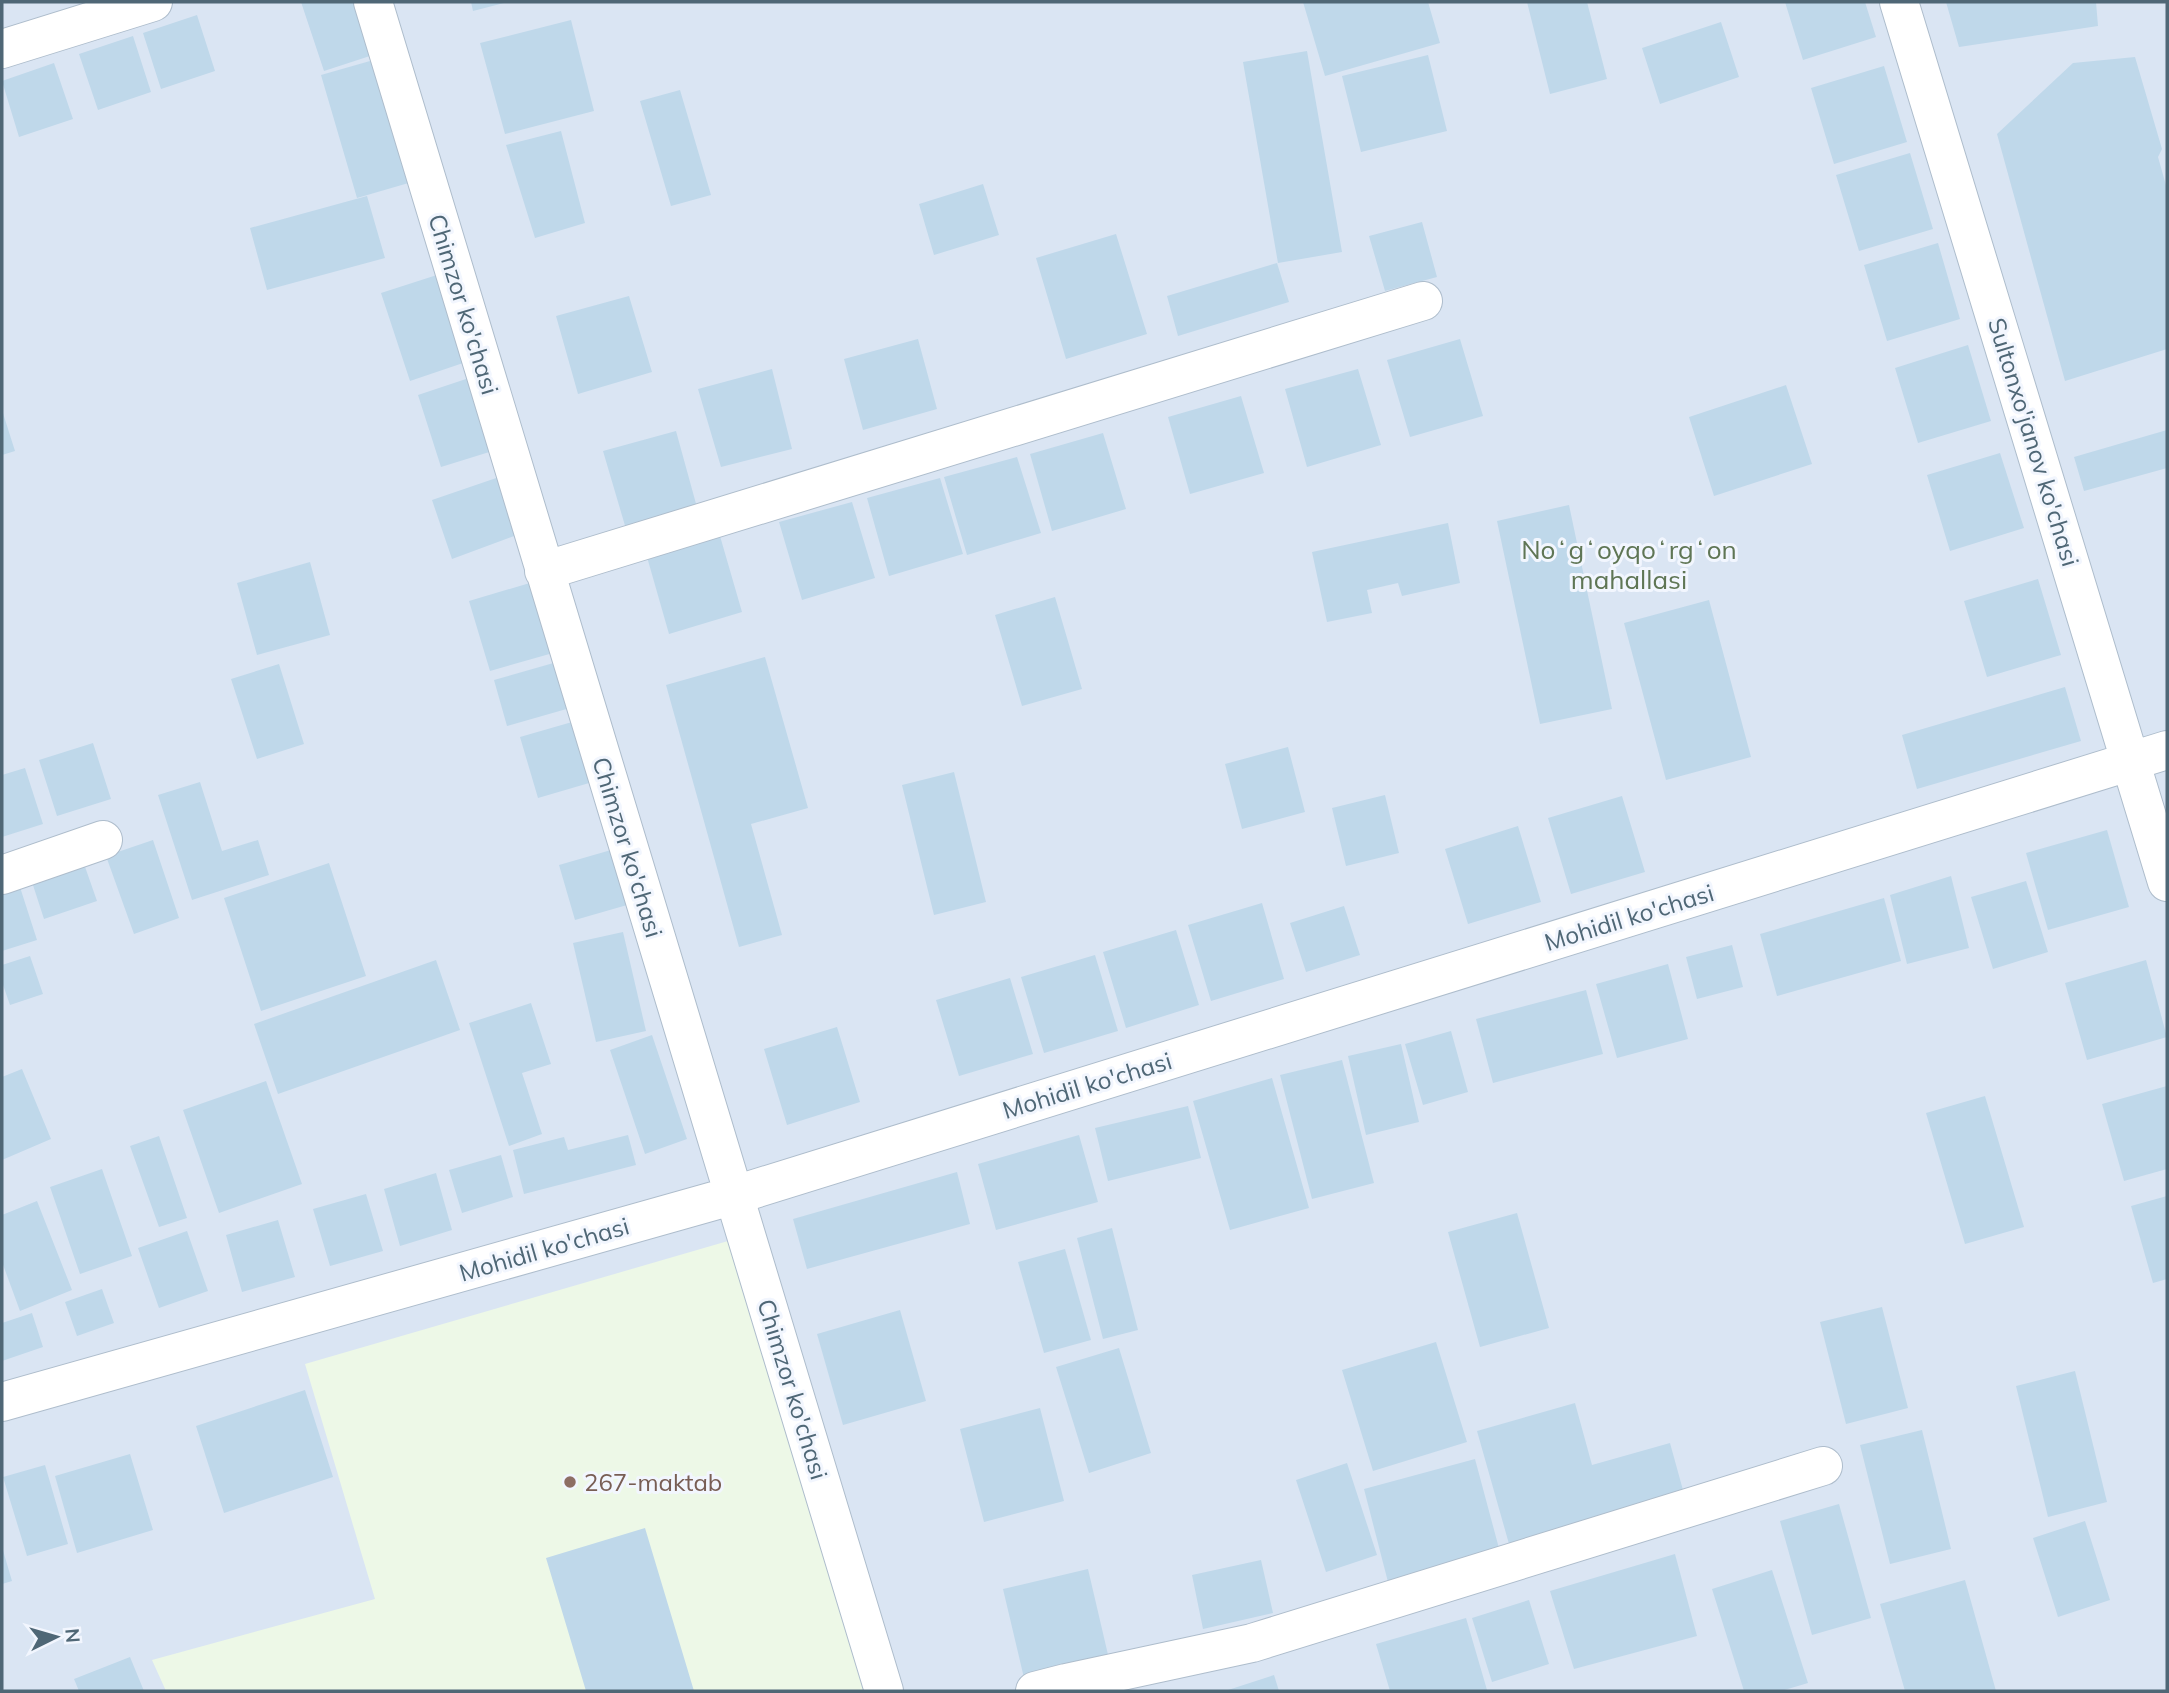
<svg xmlns="http://www.w3.org/2000/svg" width="2169" height="1693" viewBox="0 0 2169 1693" font-family="Mulish,sans-serif">
<style>
.residential{fill:#dae5f3}
.education{fill:#edf8e7}
.building{fill:#bfd8ea}
.lines{fill:none;stroke-linecap:round;stroke-linejoin:round}
.minor-casing{stroke:#aebdcc;stroke-width:40}
.minor{stroke:#fff;stroke-width:38}
.education-dot{fill:#8d6e63;stroke:#f2f6fe;stroke-width:2.5}
.labels{text-anchor:middle;dominant-baseline:central;stroke-width:6;stroke-linejoin:round;paint-order:stroke}
.street-label{font-size:24px;fill:#4f6776;stroke:#f2f6fe}
.education-label{font-size:24px;fill:#785e54;stroke:#f2f6fe;text-anchor:start}
.neighbourhood-label{font-size:26px;fill:#5f7655;stroke:#f2f6fe}
</style>
<rect width="100%" height="100%" fill="#ebf1fc"/>
<!-- residential -->
<path class="residential" d="M2,2H2167V1691H2Z"/>
<!-- education -->
<path class="education" d="M728,1241L864,1691H166L152,1660L375,1599L305,1364Z"/>
<!-- building -->
<path class="building" d="M301,2H355L373,55L324,71Z
M471,2H503L504,3L473,11Z
M1303,2H1428L1440,43L1325,76Z
M1527,2H1587L1607,79L1550,94Z
M1785,2H1865L1876,37L1803,60Z
M1946,2H2096L2098,26L1959,47Z
M197,15L215,71L161,89L143,33Z
M571,20L594,111L505,134L480,43Z
M1721,22L1739,77L1660,104L1642,48Z
M133,36L151,92L98,110L79,54Z
M1307,51L1342,252L1278,263L1243,62Z
M1428,55L1447,131L1361,152L1342,76Z
M2135,57L2162,149L2158,157L2167,189V349L2065,381L1997,134L2073,63Z
M377,59L412,182L357,198L321,75Z
M54,63L73,119L19,137L2,81Z
M1884,66L1907,142L1834,164L1811,88Z
M680,90L711,195L671,206L640,101Z
M561,131L585,223L535,238L506,145Z
M1910,153L1933,229L1859,251L1836,175Z
M983,184L999,235L934,255L919,204Z
M367,196L385,258L267,290L250,228Z
M1422,222L1437,277L1385,291L1369,236Z
M1116,234L1147,334L1066,359L1036,258Z
M1938,243L1960,319L1887,341L1864,265Z
M1277,263L1289,302L1178,336L1167,296Z
M440,274L469,361L410,381L381,293Z
M629,296L652,372L578,394L556,316Z
M918,339L937,409L863,430L844,359Z
M1460,339L1483,416L1410,437L1387,360Z
M1968,345L1991,421L1918,443L1895,368Z
M772,369L792,449L721,467L698,389Z
M1358,369L1381,445L1307,467L1285,389Z
M475,376L499,449L441,467L418,395Z
M1786,385L1812,464L1714,496L1689,417Z
M1241,396L1264,473L1190,494L1168,417Z
M2,410L15,451L2,455Z
M2167,430V468L2084,491L2074,457Z
M676,431L698,511L626,529L603,451Z
M1103,433L1126,509L1052,531L1030,454Z
M2000,453L2024,528L1950,551L1927,475Z
M1017,457L1041,533L967,555L944,477Z
M505,475L525,532L452,559L432,500Z
M940,478L963,554L889,576L867,498Z
M852,502L875,578L802,600L779,522Z
M1569,505L1612,709L1540,724L1497,521Z
M1448,523L1460,583L1402,596L1398,583L1367,590L1372,613L1327,622L1312,552Z
M720,536L742,612L669,634L647,557Z
M310,562L330,635L257,655L237,583Z
M2038,579L2061,655L1987,677L1964,601Z
M540,580L560,651L490,671L469,601Z
M1055,597L1082,689L1022,706L995,615Z
M1709,600L1751,757L1666,780L1624,623Z
M765,657L808,808L751,824L782,935L739,947L666,685Z
M564,660L577,706L507,726L494,680Z
M279,664L304,744L257,759L231,679Z
M2065,687L2081,741L1917,789L1902,735Z
M579,720L596,781L538,798L520,737Z
M93,743L111,799L57,816L39,760Z
M1288,747L1305,812L1242,829L1225,764Z
M25,768L43,824L2,837V775Z
M954,772L986,902L934,915L902,785Z
M200,782L222,851L258,840L269,875L192,900L158,795Z
M1385,795L1399,853L1346,866L1332,808Z
M1622,796L1645,872L1571,894L1548,818Z
M1518,826L1541,902L1468,924L1445,849Z
M2107,830L2129,907L2048,930L2026,853Z
M153,840L179,918L134,934L106,856Z
M618,848L634,903L575,920L559,865Z
M83,861L97,901L44,919L31,879Z
M329,863L366,976L261,1011L224,898Z
M1951,876L1969,948L1907,964L1890,895Z
M2026,881L2048,952L1993,969L1971,897Z
M19,884L37,940L2,951V890Z
M1884,898L1901,961L1777,996L1760,934Z
M1262,903L1284,979L1211,1001L1188,925Z
M1344,906L1360,955L1306,972L1290,923Z
M1176,930L1199,1005L1126,1028L1103,952Z
M623,932L646,1031L596,1042L573,943Z
M1732,945L1743,987L1697,999L1686,957Z
M1095,955L1118,1031L1044,1053L1021,977Z
M30,956L43,994L10,1005L2,982V965Z
M436,960L460,1030L278,1094L254,1024Z
M2146,960L2167,1037L2087,1060L2065,983Z
M1668,964L1688,1039L1617,1058L1596,984Z
M1010,978L1033,1054L959,1076L936,1000Z
M1586,990L1603,1054L1493,1083L1476,1019Z
M531,1003L551,1064L522,1073L542,1134L509,1146L469,1023Z
M837,1027L860,1102L787,1125L764,1049Z
M1451,1031L1468,1092L1423,1105L1405,1044Z
M652,1035L687,1139L645,1154L610,1050Z
M1401,1044L1419,1122L1366,1135L1348,1056Z
M1342,1060L1374,1183L1312,1199L1280,1075Z
M22,1069L51,1139L2,1160V1077Z
M1272,1078L1309,1208L1230,1230L1193,1101Z
M266,1081L302,1184L219,1213L183,1110Z
M2167,1086V1169L2124,1181L2102,1104Z
M1985,1096L2024,1227L1965,1244L1926,1113Z
M1188,1106L1201,1158L1108,1181L1095,1128Z
M628,1135L636,1165L524,1194L513,1150L564,1137L568,1150Z
M1079,1135L1098,1202L996,1230L978,1164Z
M159,1136L187,1218L159,1227L130,1146Z
M501,1155L513,1197L462,1213L449,1170Z
M102,1169L132,1256L80,1274L50,1187Z
M957,1172L970,1224L807,1269L793,1219Z
M436,1173L452,1230L400,1246L384,1189Z
M366,1194L383,1251L330,1266L313,1209Z
M2167,1196V1279L2153,1283L2131,1206Z
M37,1201L72,1290L20,1311L2,1262V1215Z
M1517,1213L1549,1328L1480,1347L1448,1232Z
M278,1220L295,1277L242,1292L226,1235Z
M1112,1228L1138,1330L1103,1339L1077,1238Z
M187,1231L208,1291L159,1308L138,1248Z
M1065,1249L1091,1340L1044,1353L1018,1262Z
M102,1289L114,1323L77,1336L65,1302Z
M1882,1307L1908,1408L1846,1424L1820,1322Z
M900,1310L926,1401L843,1425L817,1334Z
M32,1313L43,1347L2,1361V1323Z
M1436,1342L1467,1442L1373,1471L1342,1370Z
M1119,1348L1151,1453L1089,1473L1056,1367Z
M2075,1371L2107,1502L2048,1517L2016,1386Z
M305,1390L333,1477L224,1513L196,1426Z
M1575,1403L1592,1465L1670,1443L1686,1501L1511,1551L1477,1431Z
M1040,1408L1064,1501L984,1522L960,1429Z
M1922,1430L1951,1549L1890,1564L1860,1445Z
M130,1454L153,1530L77,1553L55,1476Z
M1475,1459L1500,1552L1388,1582L1364,1489Z
M1347,1463L1377,1555L1326,1572L1296,1480Z
M45,1465L68,1544L27,1556L3,1477Z
M1839,1504L1871,1618L1812,1635L1780,1521Z
M2085,1521L2110,1600L2058,1617L2033,1538Z
M645,1528L694,1691H586L546,1558Z
M2,1547L12,1581L2,1584Z
M1675,1554L1697,1636L1574,1669L1550,1591Z
M1261,1560L1273,1613L1203,1629L1192,1575Z
M1088,1569L1109,1659L1024,1678L1003,1589Z
M1772,1570L1808,1683L1781,1691H1744L1712,1589Z
M1965,1580L1996,1691H1905L1880,1604Z
M1529,1600L1549,1664L1492,1682L1472,1618Z
M1466,1618L1487,1690L1390,1691L1376,1644Z
M130,1657L144,1691H79L74,1679Z
M1274,1675L1279,1691H1225Z"/>
<g class="lines">
<defs>
<path id="minor" d="M373,2L884,1691
M1899,2L2167,882
M2,49L153,2
M544,571L1423,301
M2,875L103,840
M2,1402L735,1195L2167,750
M1035,1691L1066,1683L1252,1643L1823,1466"/>
</defs>
<!-- minor casing -->
<use href="#minor" class="minor-casing"/>
<!-- minor -->
<use href="#minor" class="minor"/>
</g>
<!-- markers -->
<circle class="education-dot" cx="570" cy="1482" r="7"/>
<g class="labels">
<!-- street labels -->
<g class="street-label">
<text transform="translate(464 304) rotate(73)">Chimzor ko'chasi</text>
<text transform="translate(2034 442) rotate(73)">Sultonxo'janov ko'chasi</text>
<text transform="translate(628 847) rotate(73)">Chimzor ko'chasi</text>
<text transform="translate(1629 917) rotate(-17)">Mohidil ko'chasi</text>
<text transform="translate(1087 1085) rotate(-17)">Mohidil ko'chasi</text>
<text transform="translate(544 1249) rotate(-16)">Mohidil ko'chasi</text>
<text transform="translate(793 1389) rotate(73)">Chimzor ko'chasi</text>
</g>
<!-- education labels -->
<g class="education-label">
<text x="584" y="1482">267-maktab</text>
</g>
<!-- neighbourhood labels -->
<g class="neighbourhood-label">
<text x="1629" y="549">Noʻgʻoyqoʻrgʻon<tspan x="1629" dy="30">mahallasi</tspan></text>
</g>
</g>
<!-- border -->
<rect width="2169" height="1693" fill="none" stroke="#4f6776" stroke-width="7"/>
<!-- north arrow -->
<g transform="translate(56 1637) rotate(85)" stroke="#f2f6fe" stroke-width="5" paint-order="stroke">
<path d="M0-5L12 26L0 18L-12 26Z" fill="#4f6776"/>
<text y="-10" font-size="19" font-weight="bold" text-anchor="middle" fill="#4f6776">N</text>
</g>
</svg>
